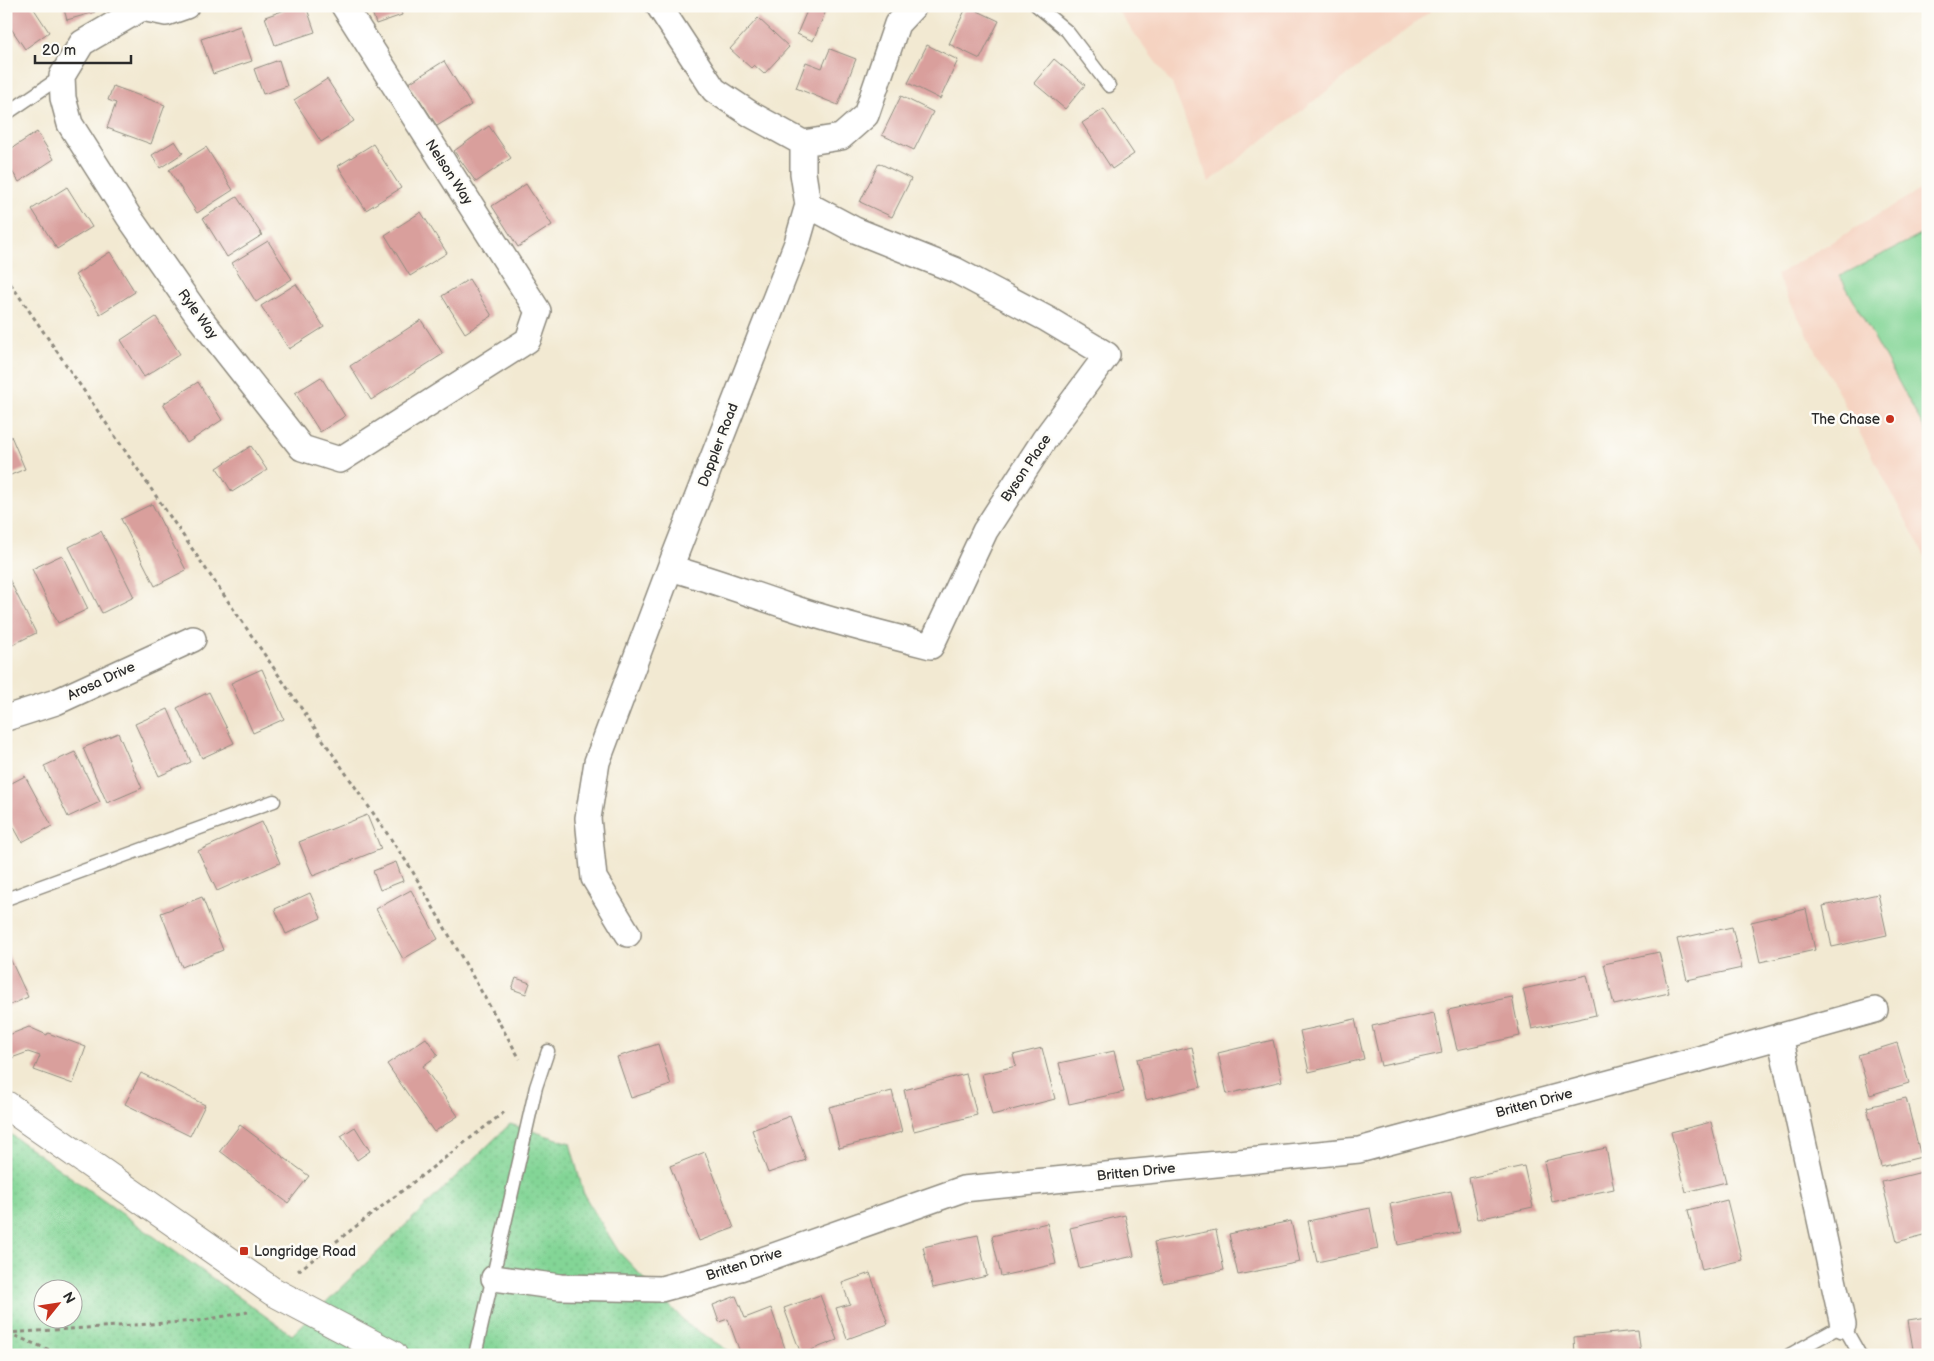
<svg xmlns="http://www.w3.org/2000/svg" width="1934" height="1361" viewBox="0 0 1934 1361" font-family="'Balsamiq Sans',sans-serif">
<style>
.built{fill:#f5d3c1}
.grass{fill:url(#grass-dots);stroke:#578060;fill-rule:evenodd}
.pitch{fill:#83d596;stroke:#578060}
.building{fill:#d99f9c}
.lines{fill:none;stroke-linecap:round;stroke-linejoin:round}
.service-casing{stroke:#8e8a7e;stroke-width:15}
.minor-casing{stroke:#8e8a7e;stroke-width:28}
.tertiary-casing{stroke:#8e8a7e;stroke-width:30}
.path{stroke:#8e8a7e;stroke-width:3;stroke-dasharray:4 4;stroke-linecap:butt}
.service{stroke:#fff;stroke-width:12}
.minor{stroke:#fff;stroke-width:25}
.tertiary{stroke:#fff;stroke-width:28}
.poi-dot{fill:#c8321e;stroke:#fdfcf7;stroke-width:2}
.labels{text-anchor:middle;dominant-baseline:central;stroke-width:5;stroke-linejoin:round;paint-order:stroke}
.street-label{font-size:14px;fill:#2b2b2b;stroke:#fdfcf7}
.poi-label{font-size:14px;fill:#2b2b2b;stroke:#fdfcf7;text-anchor:end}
</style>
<defs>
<pattern id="grass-dots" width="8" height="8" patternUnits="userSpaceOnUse" patternTransform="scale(1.25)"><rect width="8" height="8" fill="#83d596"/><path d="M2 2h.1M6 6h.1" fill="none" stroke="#71b781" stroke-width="1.8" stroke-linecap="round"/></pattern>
</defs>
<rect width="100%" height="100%" fill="#fdfcf7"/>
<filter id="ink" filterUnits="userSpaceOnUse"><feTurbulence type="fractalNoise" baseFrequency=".02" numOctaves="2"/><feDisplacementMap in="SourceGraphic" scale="10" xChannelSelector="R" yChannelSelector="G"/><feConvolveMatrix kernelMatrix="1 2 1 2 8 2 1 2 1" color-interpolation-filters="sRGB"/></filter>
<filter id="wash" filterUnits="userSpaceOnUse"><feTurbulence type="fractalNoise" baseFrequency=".0096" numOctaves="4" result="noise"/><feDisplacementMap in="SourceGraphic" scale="20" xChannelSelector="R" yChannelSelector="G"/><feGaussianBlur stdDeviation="1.12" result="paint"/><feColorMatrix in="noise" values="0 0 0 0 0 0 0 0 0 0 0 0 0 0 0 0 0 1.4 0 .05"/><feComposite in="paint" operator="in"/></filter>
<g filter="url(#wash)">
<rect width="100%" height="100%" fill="#f2e9d2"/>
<!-- built -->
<path class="built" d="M1114,6H1437L1209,182L1172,84Z
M1928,185V562L1776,275Z"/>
<!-- grass -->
<path class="grass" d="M510,1124L570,1143L584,1195L619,1252L688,1325L735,1355H6V1131L292,1335ZM42,1288H72V1318H42Z"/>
<!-- pitch -->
<path class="pitch" d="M1928,231V435L1840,276Z"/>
<g id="blocks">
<!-- building -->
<path class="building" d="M11,6H32L49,32L25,49L6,21V9Z
M63,6H93L95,12L67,20Z
M296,6H306L315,32L275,45L265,17Z
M370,6H399L402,15L376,24Z
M809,6L825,13L813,41L797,34Z
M967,6L999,21L980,59L949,44Z
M758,18L789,47L764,74L754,65L751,68L730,49Z
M240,26L252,61L213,74L201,39Z
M927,45L958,60L940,99L908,83Z
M830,49L856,59L838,105L796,88L806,62L822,68Z
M1054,59L1085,85L1065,109L1034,83Z
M279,60L287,86L263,94L254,69Z
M444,61L471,105L437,126L409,83Z
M327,79L354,121L321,142L294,100Z
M113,86L165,105L151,144L107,128L116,103L108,100Z
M901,96L933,112L914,150L882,135Z
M1104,109L1134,154L1112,169L1082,123Z
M489,126L511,158L476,182L454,151Z
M37,132L54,159L19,182L6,162V152Z
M175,141L183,153L160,168L152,155Z
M373,144L401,188L366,210L338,166Z
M206,147L233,190L197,213L169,170Z
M879,163L911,179L892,217L860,202Z
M526,184L552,225L518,247L492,206Z
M67,187L92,227L57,249L32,209Z
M237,197L262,235L227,257L203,218Z
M421,212L447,253L410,276L385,235Z
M268,241L292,279L256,302L232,263Z
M110,252L135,292L100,314L75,275Z
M469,279L492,316L465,333L442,296Z
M296,284L324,327L289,349L261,306Z
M156,317L180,354L144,377L121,340Z
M421,320L443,354L371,400L350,366Z
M321,377L345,416L320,432L295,393Z
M198,382L222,420L187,443L163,404Z
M11,436L25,469L6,477V438Z
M251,446L267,470L232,492L217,468Z
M152,504L186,570L155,586L121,519Z
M101,531L134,597L102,613L69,547Z
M62,555L88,609L58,623L32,569Z
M9,579L36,633L6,648V580Z
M262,669L284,719L253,733L231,683Z
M209,692L234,743L202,758L177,708Z
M168,709L191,762L159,776L135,724Z
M118,733L142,788L107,803L83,748Z
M75,752L100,802L68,817L44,766Z
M25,776L52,826L22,842L6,813V786Z
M367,815L381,849L313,876L299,842Z
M262,822L280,863L217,891L198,851Z
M396,862L403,881L380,890L373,871Z
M411,890L438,939L403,959L376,909Z
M310,893L321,918L286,934L275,909Z
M1878,894L1887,935L1832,947L1823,906Z
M202,897L223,950L182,967L161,913Z
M1806,909L1815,950L1760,962L1751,922Z
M1732,927L1742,968L1687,980L1677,939Z
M6,950L28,997L6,1007Z
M1659,952L1669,993L1614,1005L1604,964Z
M1587,975L1596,1015L1532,1029L1523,989Z
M516,978L530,983L526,994L512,989Z
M1512,997L1520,1036L1457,1050L1448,1010Z
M1434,1013L1442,1053L1381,1066L1372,1026Z
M1355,1019L1364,1059L1309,1072L1300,1031Z
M29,1027L47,1035L48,1033L86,1047L73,1084L34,1070L40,1056L28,1052L6,1060V1036Z
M426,1038L438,1055L423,1066L458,1116L434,1132L387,1064Z
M1273,1040L1282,1081L1227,1094L1218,1053Z
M1897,1043L1909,1083L1870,1095L1858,1055Z
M658,1044L671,1085L631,1098L617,1057Z
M1192,1047L1201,1087L1146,1100L1137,1059Z
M1042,1048L1055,1099L992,1115L982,1074L1016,1066L1013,1055Z
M1114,1051L1124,1092L1069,1104L1059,1063Z
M141,1073L205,1105L190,1136L125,1104Z
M966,1074L977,1115L914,1131L904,1090Z
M892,1091L902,1132L839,1148L829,1107Z
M1906,1098L1921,1157L1881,1167L1867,1107Z
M790,1116L806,1160L768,1173L752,1130Z
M1711,1122L1726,1182L1686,1192L1671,1132Z
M240,1125L309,1176L288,1203L220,1151Z
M355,1127L370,1151L357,1160L341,1136Z
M1606,1148L1614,1189L1552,1202L1544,1161Z
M705,1152L734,1228L699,1241L670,1166Z
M1524,1166L1533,1207L1478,1219L1469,1178Z
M1922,1172L1928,1196V1234L1897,1242L1882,1182Z
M1451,1191L1460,1232L1398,1245L1390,1204Z
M1727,1200L1742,1260L1702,1270L1688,1210Z
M1370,1208L1378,1249L1317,1262L1308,1221Z
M1125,1215L1134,1256L1079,1268L1070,1228Z
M1291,1221L1300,1262L1238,1275L1229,1234Z
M1047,1223L1056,1264L1001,1276L992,1236Z
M1216,1230L1224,1270L1163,1283L1154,1242Z
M978,1235L987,1276L933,1288L923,1247Z
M870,1273L888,1324L847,1339L836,1308L850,1304L842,1283Z
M820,1295L837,1340L801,1354L784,1308Z
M736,1296L745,1318L771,1308L787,1354L753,1355L752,1351L741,1355L728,1319L719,1322L713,1305Z
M1928,1317V1355H1914L1908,1320Z
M1638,1331L1641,1355H1575L1574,1337Z"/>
</g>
</g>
<g filter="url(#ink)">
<use href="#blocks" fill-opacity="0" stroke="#8e8a7e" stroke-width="1"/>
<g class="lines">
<defs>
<path id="service" d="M1037,6L1067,31L1109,86
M6,114L62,76
M6,899L274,801
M475,1355L536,1087L548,1051
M1789,1355L1843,1325L1860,1355"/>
<path id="minor" d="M186,6L166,13L142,8L82,43L62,76L63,98L70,124L129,217L199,317L302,448L340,460L528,340L538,311L344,6
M803,143L841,137L866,115L897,24L914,6
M670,568C710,579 748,593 787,606C834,622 882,634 931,646L985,531L1044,440L1107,355L1047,319L955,270L855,230L808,205
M6,718L56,702L193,639
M628,934L594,878L588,818L597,762L673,560L797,243L808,205L803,173V143L752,115L714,90L659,6
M1780,1036L1843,1325
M494,1278L560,1287L661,1289L740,1268L963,1189L1359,1150L1699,1059L1875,1010"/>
<path id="tertiary" d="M6,1105L272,1291L393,1355"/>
</defs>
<!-- service casing -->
<use href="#service" class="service-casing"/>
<!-- minor casing -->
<use href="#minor" class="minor-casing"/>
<!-- tertiary casing -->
<use href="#tertiary" class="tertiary-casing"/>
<!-- path -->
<path class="path" d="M6,277L410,867L520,1059
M298,1271L507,1110
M6,1333L198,1321L248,1312
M8,1333L62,1355
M6,1347L16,1355"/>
<!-- service -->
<use href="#service" class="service"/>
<!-- minor -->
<use href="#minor" class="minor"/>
<!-- tertiary -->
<use href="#tertiary" class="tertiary"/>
</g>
</g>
<!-- markers -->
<g class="poi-dot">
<circle cx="1890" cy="419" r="5"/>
<rect x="239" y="1246" width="10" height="10" rx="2.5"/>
</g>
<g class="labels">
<!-- street labels -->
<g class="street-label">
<text transform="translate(449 172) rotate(57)">Nelson Way</text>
<text transform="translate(198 314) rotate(54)">Ryle Way</text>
<text transform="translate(718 445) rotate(-69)">Doppler Road</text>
<text transform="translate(1026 468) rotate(-56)">Byson Place</text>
<text transform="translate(101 681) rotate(-25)">Arosa Drive</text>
<text transform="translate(1534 1103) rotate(-15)">Britten Drive</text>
<text transform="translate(1136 1172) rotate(-6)">Britten Drive</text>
<text transform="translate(744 1264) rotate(-18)">Britten Drive</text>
</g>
<!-- poi labels -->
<g class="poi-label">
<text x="1880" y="419">The Chase</text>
<text x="254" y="1251" text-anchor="start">Longridge Road</text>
</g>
</g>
<!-- margin -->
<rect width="1934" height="1361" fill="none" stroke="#fdfcf7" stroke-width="25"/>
<!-- north arrow -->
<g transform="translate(58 1304) rotate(60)"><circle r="24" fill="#fdfcf7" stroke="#a9a8a5"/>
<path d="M0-4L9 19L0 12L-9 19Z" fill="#c8321e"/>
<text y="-8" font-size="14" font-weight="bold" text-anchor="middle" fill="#2b2b2b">N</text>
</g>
<!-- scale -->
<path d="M35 55v8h96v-8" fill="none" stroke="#2b2b2b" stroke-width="2.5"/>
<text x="42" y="55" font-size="15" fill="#2b2b2b" stroke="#fdfcf7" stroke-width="4" paint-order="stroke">20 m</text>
</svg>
